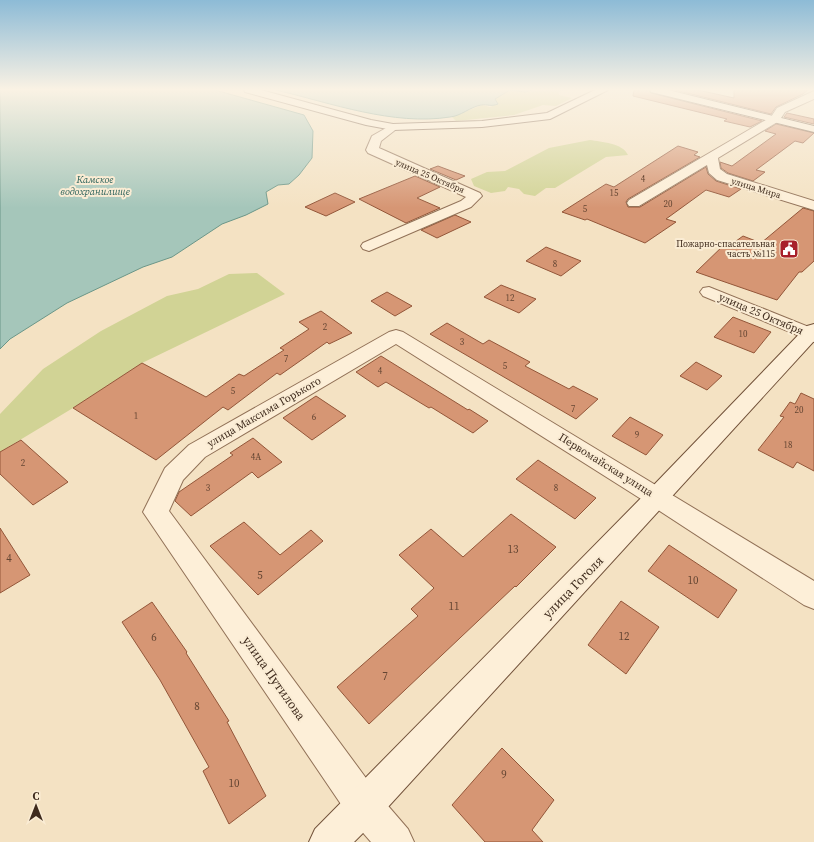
<svg xmlns="http://www.w3.org/2000/svg" width="814" height="842" viewBox="0 0 814 842" font-family="'Source Serif 4',serif">
<style>
.green{fill:#d1d395}
.water{fill:#a5c6ba;stroke:#6b9688}
.building{fill:#d69674;stroke:#935639}
.lines{fill:none;stroke-linecap:round;stroke-linejoin:round}
.street-casing{stroke:#917157;stroke-width:2}
.secondary-casing{stroke:#72523a;stroke-width:2}
.street{fill:#fdefd8;fill-rule:evenodd}
.secondary{fill:#fdefd8;fill-rule:evenodd}
.labels{text-anchor:middle;dominant-baseline:central;stroke-width:4;stroke-linejoin:round;paint-order:stroke}
.far-street-label{font-size:9px;fill:#3f2b1d;stroke:#faecd4}
.number-label{font-size:9px;fill:#654633}
.far-poi-label{font-size:9px;fill:#3f2b1d;stroke:#faecd4;text-anchor:end}
.far-water-label{font-size:10px;font-style:italic;fill:#2a6059;stroke:#faecd4}
.street-label{font-size:11px;fill:#3f2b1d;stroke:#faecd4}
.near-number-label{font-size:11px;fill:#654633}
.near-street-label{font-size:13px;fill:#3f2b1d;stroke:#faecd4}
</style>
<rect width="100%" height="100%" fill="#f4e2c3"/>
<!-- green -->
<path class="green" d="M510,90C527,93 545,90 563,90L559,92V95L572,98L556,106L543,105L514,115L456,121L452,117L482,105L490,107L498,103L495,99Z
M590,140C601,142 623,143 628,155L606,157L555,188H546L535,196L524,194L519,189L508,187L505,191L491,193L474,186L471,179L487,172L505,171L549,148Z
M257,273L285,294L142,363L73,408L0,452V414L43,369L101,331L167,296L198,289L229,274Z"/>
<!-- water -->
<path class="water" d="M0,90H215L304,115L313,131L312,158L299,175L289,184L278,185L266,192L268,204L246,215L222,224L172,257L143,267L67,303L10,339L0,349Z
M276,90H532L525,92L510,90L495,99L498,104C490,107 488,104 481,105C470,107 461,116 450,117C393,126 331,103 276,90Z"/>
<!-- building -->
<path class="building" d="M634,90H649L651,93L762,121L750,127L724,121L727,119L633,96Z
M675,90H698L734,98V90H808L803,94L776,107L771,114Z
M787,113L814,119V124L784,117Z
M776,124L814,133L803,143L795,141L756,170L765,172L753,181L728,173L721,168L720,162L732,166L776,134L765,131Z
M678,146L698,152L694,155L700,157L628,199L626,202L628,207H640L706,167L708,174L716,181L741,189L729,197L706,190L666,219L676,222L645,243L587,219L585,220L562,212L606,184L614,187Z
M438,166L454,172L465,176L456,180L430,169Z
M415,176L440,187L417,198L440,208L406,223L359,199Z
M335,193L355,202L326,216L305,207Z
M803,208L814,211V261L802,272H799L777,300L696,272L727,242L732,244L743,236L761,243Z
M455,215L471,222L437,238L421,230Z
M546,247L581,261L561,276L526,261Z
M501,285L536,299L519,313L484,297Z
M387,292L412,306L395,316L371,301Z
M321,311L352,333L329,344L327,342L280,375L277,373L228,410L223,407L156,460L73,408L142,363L206,397L239,374L244,376L284,350L280,348L309,329L299,322Z
M733,317L771,332L754,353L714,337Z
M447,323L483,344L489,340L530,362L525,366L569,389L573,386L598,399L576,419L430,334Z
M381,356L468,410L469,409L488,421L473,433L431,407L429,408L386,382L378,387L356,372Z
M696,362L722,376L707,390L680,376Z
M801,393L814,399V471L797,462L793,468L758,450L784,417L780,416L790,402L795,404Z
M316,396L346,416L312,440L283,418Z
M630,417L663,435L646,455L612,436Z
M253,438L282,462L258,478L252,472L191,516L175,501L179,492L233,455L230,453Z
M21,440L68,482L33,505L0,474V452Z
M538,460L596,498L575,519L516,479Z
M511,514L556,547L516,587L515,586L369,724L337,687L418,616L411,609L434,588L399,555L431,529L463,557Z
M244,522L280,555L311,530L323,541L258,595L210,546Z
M0,528L30,575L0,593Z
M669,545L737,590L718,618L648,571Z
M621,601L659,627L626,674L588,645Z
M152,602L187,652L186,653L229,721L227,722L266,796L229,824L203,771L209,767L160,680L122,622Z
M502,748L554,800L532,830L543,842H485L452,805Z"/>
<g class="lines">
<defs>
<path id="street" d="M814,91V99L785,112L779,121L718,158L720,169L727,174L814,201V210L717,180L709,173L707,165L639,206H629L627,203L629,200L771,117L777,108Z
M393,124L399,127L381,141L379,148L480,193L482,196L471,207L369,251L363,249L361,246L363,243L461,201L466,197L368,153L366,150L372,136Z
M709,287L814,329V342L703,296L700,292L703,288Z
M396,330L403,332L814,581V609L804,605L649,504L396,344L205,457L183,480L169,511L377,793L408,829L414,842H371L351,819L143,512L165,468L189,445L389,332Z"/>
<path id="secondary" d="M244,90H261L371,120L393,124L482,121L547,113L595,90H608L550,119L482,127L393,130L366,125L245,92Z
M650,90H668L814,126V132L651,92Z
M814,324V341L377,819L354,842H309L315,829L649,490L807,326Z"/>
</defs>
<!-- street casing -->
<use href="#street" class="street-casing"/>
<!-- secondary casing -->
<use href="#secondary" class="secondary-casing"/>
<!-- street -->
<use href="#street" class="street"/>
<!-- secondary -->
<use href="#secondary" class="secondary"/>
</g>
<!-- sky -->
<linearGradient id="sky" x2="0" y2="1"><stop stop-color="#8dbbd6"/><stop offset="0.43" stop-color="#faf2e4"/><stop offset="1" stop-color="#faf2e4" stop-opacity="0"/></linearGradient>
<rect width="814" height="208" fill="url(#sky)"/>
<!-- icons -->
<defs>
<symbol id="civic-square" viewBox="-11 -11 22 22"><rect x="-9" y="-9" width="18" height="18" rx="4" fill="#a81f2a" stroke="#faecd4"/><path d="M-.6-6.5H3V-4.5H.6V-3L4-1V1h2V6H-6V1h2V-1L-.6-3ZM-1.2 2.5V6h2.4V2.5Z" fill="#fff"/></symbol>
</defs>
<g fill-rule="evenodd">
<use href="#civic-square" x="778" y="238" width="22" height="22"/>
</g>
<g class="labels">
<!-- far-street labels -->
<g class="far-street-label">
<text transform="translate(430 176) rotate(23)">улица 25 Октября</text>
<text transform="translate(756 188) rotate(17)">улица Мира</text>
</g>
<!-- number labels -->
<g class="number-label">
<text x="643" y="179">4</text>
<text x="614" y="193">15</text>
<text x="668" y="204">20</text>
<text x="585" y="209">5</text>
<text x="555" y="264">8</text>
<text x="510" y="298">12</text>
<text x="325" y="327">2</text>
<text x="743" y="334">10</text>
<text x="462" y="342">3</text>
<text x="286" y="359">7</text>
<text x="505" y="366">5</text>
<text x="380" y="371">4</text>
<text x="233" y="391">5</text>
<text x="573" y="409">7</text>
<text x="799" y="410">20</text>
<text x="136" y="416">1</text>
<text x="314" y="417">6</text>
<text x="637" y="435">9</text>
<text x="788" y="445">18</text>
<text x="256" y="457">4А</text>
<text x="23" y="463">2</text>
<text x="208" y="488">3</text>
<text x="556" y="488">8</text>
</g>
<!-- far-poi labels -->
<g class="far-poi-label">
<text x="775" y="244">Пожарно-спасательная<tspan x="775" dy="10">часть №115</tspan></text>
</g>
<!-- far-water labels -->
<g class="far-water-label">
<text x="95" y="179">Камское<tspan x="95" dy="12">водохранилище</tspan></text>
</g>
<!-- street labels -->
<g class="street-label">
<text transform="translate(761 314) rotate(23)">улица 25 Октября</text>
<text transform="translate(264 412) rotate(-30)">улица Максима Горького</text>
<text transform="translate(606 465) rotate(32)">Первомайская улица</text>
</g>
<!-- near-number labels -->
<g class="near-number-label">
<text x="513" y="549">13</text>
<text x="9" y="558">4</text>
<text x="260" y="575">5</text>
<text x="693" y="580">10</text>
<text x="454" y="606">11</text>
<text x="624" y="636">12</text>
<text x="154" y="637">6</text>
<text x="385" y="676">7</text>
<text x="197" y="706">8</text>
<text x="504" y="774">9</text>
<text x="234" y="783">10</text>
</g>
<!-- near-street labels -->
<g class="near-street-label">
<text transform="translate(573 587) rotate(-46)">улица Гоголя</text>
<text transform="translate(274 678) rotate(55)">улица Путилова</text>
</g>
</g>
<!-- north arrow -->
<g transform="translate(36 806)" stroke="#faecd4" stroke-width="3" paint-order="stroke">
<path d="M0-3L7 15L0 10L-7 15Z" fill="#3f2b1d"/>
<text y="-6" font-size="11" font-weight="bold" text-anchor="middle" fill="#3f2b1d">С</text>
</g>
</svg>
